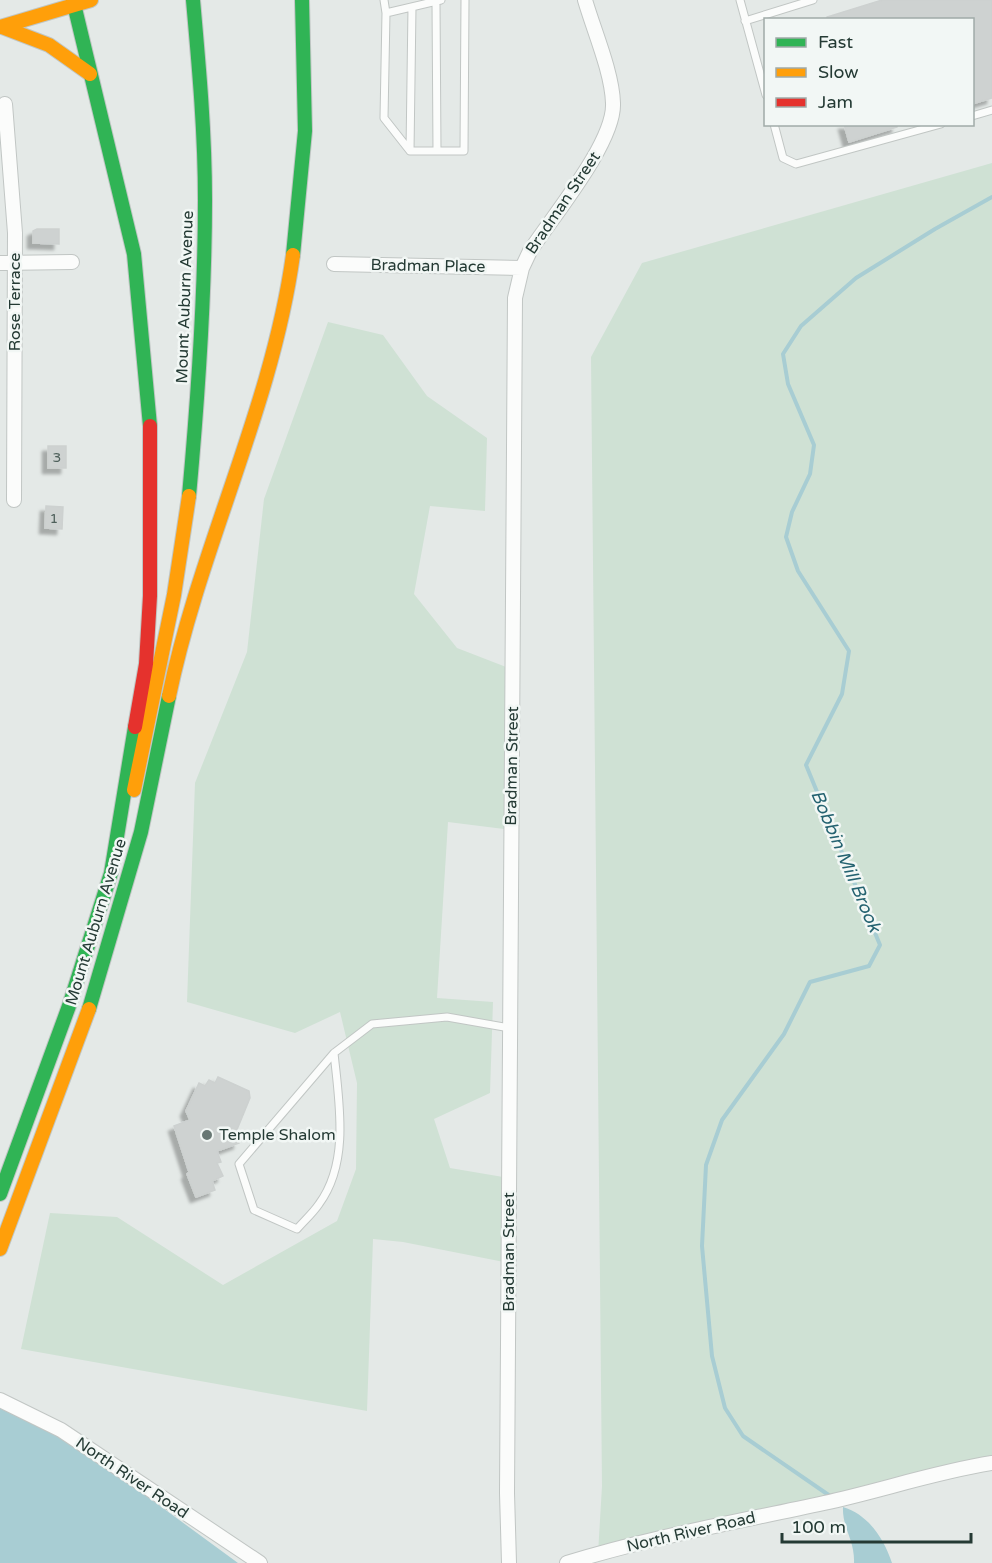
<svg xmlns="http://www.w3.org/2000/svg" width="992" height="1563" viewBox="0 0 992 1563" font-family="'Varela Round',sans-serif">
<style>
.green{fill:#cfe1d4}
.water{fill:#a8cdd3}
.lines{fill:none;stroke-linecap:round;stroke-linejoin:round}
.stream{stroke:#a8cdd3;stroke-width:4}
.building{fill:#ced2d1;stroke:#cdd1d0;stroke-width:1.5;filter:url(#shadow)}
.lane-casing{stroke:#c1c6c4;stroke-width:9}
.street-casing{stroke:#c1c6c4;stroke-width:16}
.fast-casing{stroke:#c0c6c4;stroke-width:16}
.slow-casing{stroke:#c0c6c4;stroke-width:16}
.jam-casing{stroke:#c0c6c4;stroke-width:16}
.lane{stroke:#fbfcfb;stroke-width:7}
.street{stroke:#fbfcfb;stroke-width:14}
.fast{stroke:#30b455;stroke-width:14}
.slow{stroke:#ff9f0a;stroke-width:14}
.jam{stroke:#e5322d;stroke-width:14}
.poi-dot{fill:#677773;stroke:#f2f7f5;stroke-width:2}
.labels{text-anchor:middle;dominant-baseline:central;stroke-width:5;stroke-linejoin:round;paint-order:stroke}
.number-label{font-size:14px;fill:#4e605b}
.street-label{font-size:16px;fill:#243a34;stroke:#f2f7f5}
.poi-label{font-size:16px;fill:#243a34;stroke:#f2f7f5;text-anchor:start}
.water-label{font-size:18px;font-style:italic;fill:#246270;stroke:#f2f7f5}
</style>
<defs>
<filter id="shadow"><feDropShadow dx="-5.5" dy="5.5" stdDeviation="1.5" flood-color="#0004"/></filter>
</defs>
<rect width="100%" height="100%" fill="#e4e9e7"/>
<!-- green -->
<path class="green" d="M992,163V1470L598,1554L602,1486L591,357L642,263Z
M328,322L383,335L427,396L487,438L485,511L430,506L414,594L457,648L514,670L511,830L448,822L437,998L493,1002L490,1093L434,1119L450,1168L509,1178V1263L403,1242L373,1239L367,1411L21,1349L50,1213L117,1217L223,1285L337,1221L356,1169L357,1083L340,1012L295,1033L187,1002L195,783L247,652L264,499Z"/>
<!-- water -->
<path class="water" d="M0,1408L26,1416L81,1448L238,1563H0Z
M843,1507C869,1515 884,1539 892,1563H854C855,1540 842,1528 843,1507Z"/>
<g class="lines">
<!-- stream -->
<path class="stream" d="M833,1498L743,1436L725,1408L712,1356L702,1246L706,1165L722,1120L784,1034L810,982L869,966L880,945L806,765L842,694L849,651L798,571L786,537L792,512L810,474L814,445L788,384L783,354L801,326L856,278L935,229L992,197"/>
</g>
<!-- building -->
<path class="building" d="M882,0H992V98L972,104V20H827V17Z
M844,124H897V127L849,142Z
M37,229H59V244L33,243V231Z
M48,446H66V468H48Z
M46,506L63,507L62,529L45,528Z
M218,1077L249,1091L250,1098L236,1132L239,1143L217,1151L221,1162L217,1163L223,1176L212,1181L215,1190L196,1197L187,1174L189,1172L174,1126L190,1120L186,1111L199,1083L205,1086L209,1080L215,1083Z"/>
<g class="lines">
<defs>
<path id="lane" d="M384,0L386,13
M441,0L386,13L384,118L410,151H464L465,0
M740,0L766,95
M436,2L437,151
M745,21L813,0
M972,116L992,110
M774,124L783,158L796,164L941,124
M410,151L412,7
M334,1053L239,1164L254,1210L297,1229C304,1221 313,1213 319,1204C350,1162 339,1102 334,1053L372,1024L447,1017L510,1028"/>
<path id="street" d="M5,104L15,233L14,500
M0,263L72,262
M334,264L522,268
M0,1400L61,1430L260,1563
M509,1563L507,1493L515,298L522,268L530,251C553,216 615,142 613,103C612,72 594,31 585,0
M567,1563C651,1537 737,1522 824,1503C880,1491 935,1472 992,1463"/>
<path id="fast" d="M73,0L134,254L150,426
M293,255L305,131L302,0
M189,496C198,397 205,299 205,200C205,133 199,67 193,0
M89,1009L141,832L169,696
M0,1194L69,1006L111,873L135,727"/>
<path id="slow" d="M0,27L91,0
M2,27L49,45L90,74
M169,696C200,546 272,407 293,255
M134,790L174,595L189,496
M0,1249L89,1009"/>
<path id="jam" d="M135,727L146,664L150,596V426"/>
</defs>
<!-- lane casing -->
<use href="#lane" class="lane-casing"/>
<!-- street casing -->
<use href="#street" class="street-casing"/>
<!-- fast casing -->
<use href="#fast" class="fast-casing"/>
<!-- slow casing -->
<use href="#slow" class="slow-casing"/>
<!-- jam casing -->
<use href="#jam" class="jam-casing"/>
<!-- lane -->
<use href="#lane" class="lane"/>
<!-- street -->
<use href="#street" class="street"/>
<!-- fast -->
<use href="#fast" class="fast"/>
<!-- slow -->
<use href="#slow" class="slow"/>
<!-- jam -->
<use href="#jam" class="jam"/>
</g>
<!-- markers -->
<circle class="poi-dot" cx="207" cy="1135" r="6"/>
<g class="labels">
<!-- number labels -->
<g class="number-label">
<text x="57" y="457">3</text>
<text x="54" y="518">1</text>
</g>
<!-- street labels -->
<g class="street-label">
<text transform="translate(563 203) rotate(-56)">Bradman Street</text>
<text transform="translate(428 266) rotate(1)">Bradman Place</text>
<text transform="translate(185 297) rotate(-88)">Mount Auburn Avenue</text>
<text transform="translate(15 302) rotate(-90)">Rose Terrace</text>
<text transform="translate(512 766) rotate(-89)">Bradman Street</text>
<text transform="translate(96 922) rotate(-73)">Mount Auburn Avenue</text>
<text transform="translate(509 1252) rotate(-90)">Bradman Street</text>
<text transform="translate(132 1478) rotate(34)">North River Road</text>
<text transform="translate(691 1532) rotate(-13)">North River Road</text>
</g>
<!-- poi labels -->
<g class="poi-label">
<text x="219" y="1135">Temple Shalom</text>
</g>
<!-- water labels -->
<g class="water-label">
<text transform="translate(846 861) rotate(67)">Bobbin Mill Brook</text>
</g>
</g>
<!-- legend -->
<rect x="764" y="18" width="210" height="108" fill="#f2f7f5" stroke="#a0aba8" stroke-width="1.5"/>
<rect x="776" y="38" width="30" height="9" fill="#30b455" stroke="#a0aba8" stroke-width="1.5"/>
<text x="818" y="48" font-size="18" fill="#243a34">Fast</text>
<rect x="776" y="68" width="30" height="9" fill="#ff9f0a" stroke="#a0aba8" stroke-width="1.5"/>
<text x="818" y="78" font-size="18" fill="#243a34">Slow</text>
<rect x="776" y="98" width="30" height="9" fill="#e5322d" stroke="#a0aba8" stroke-width="1.5"/>
<text x="818" y="108" font-size="18" fill="#243a34">Jam</text>
<!-- scale -->
<path d="M782 1533v9h189v-9" fill="none" stroke="#243a34" stroke-width="3"/>
<text x="791" y="1533" font-size="18" fill="#243a34" stroke="#f2f7f5" stroke-width="4.5" paint-order="stroke">100 m</text>
</svg>
